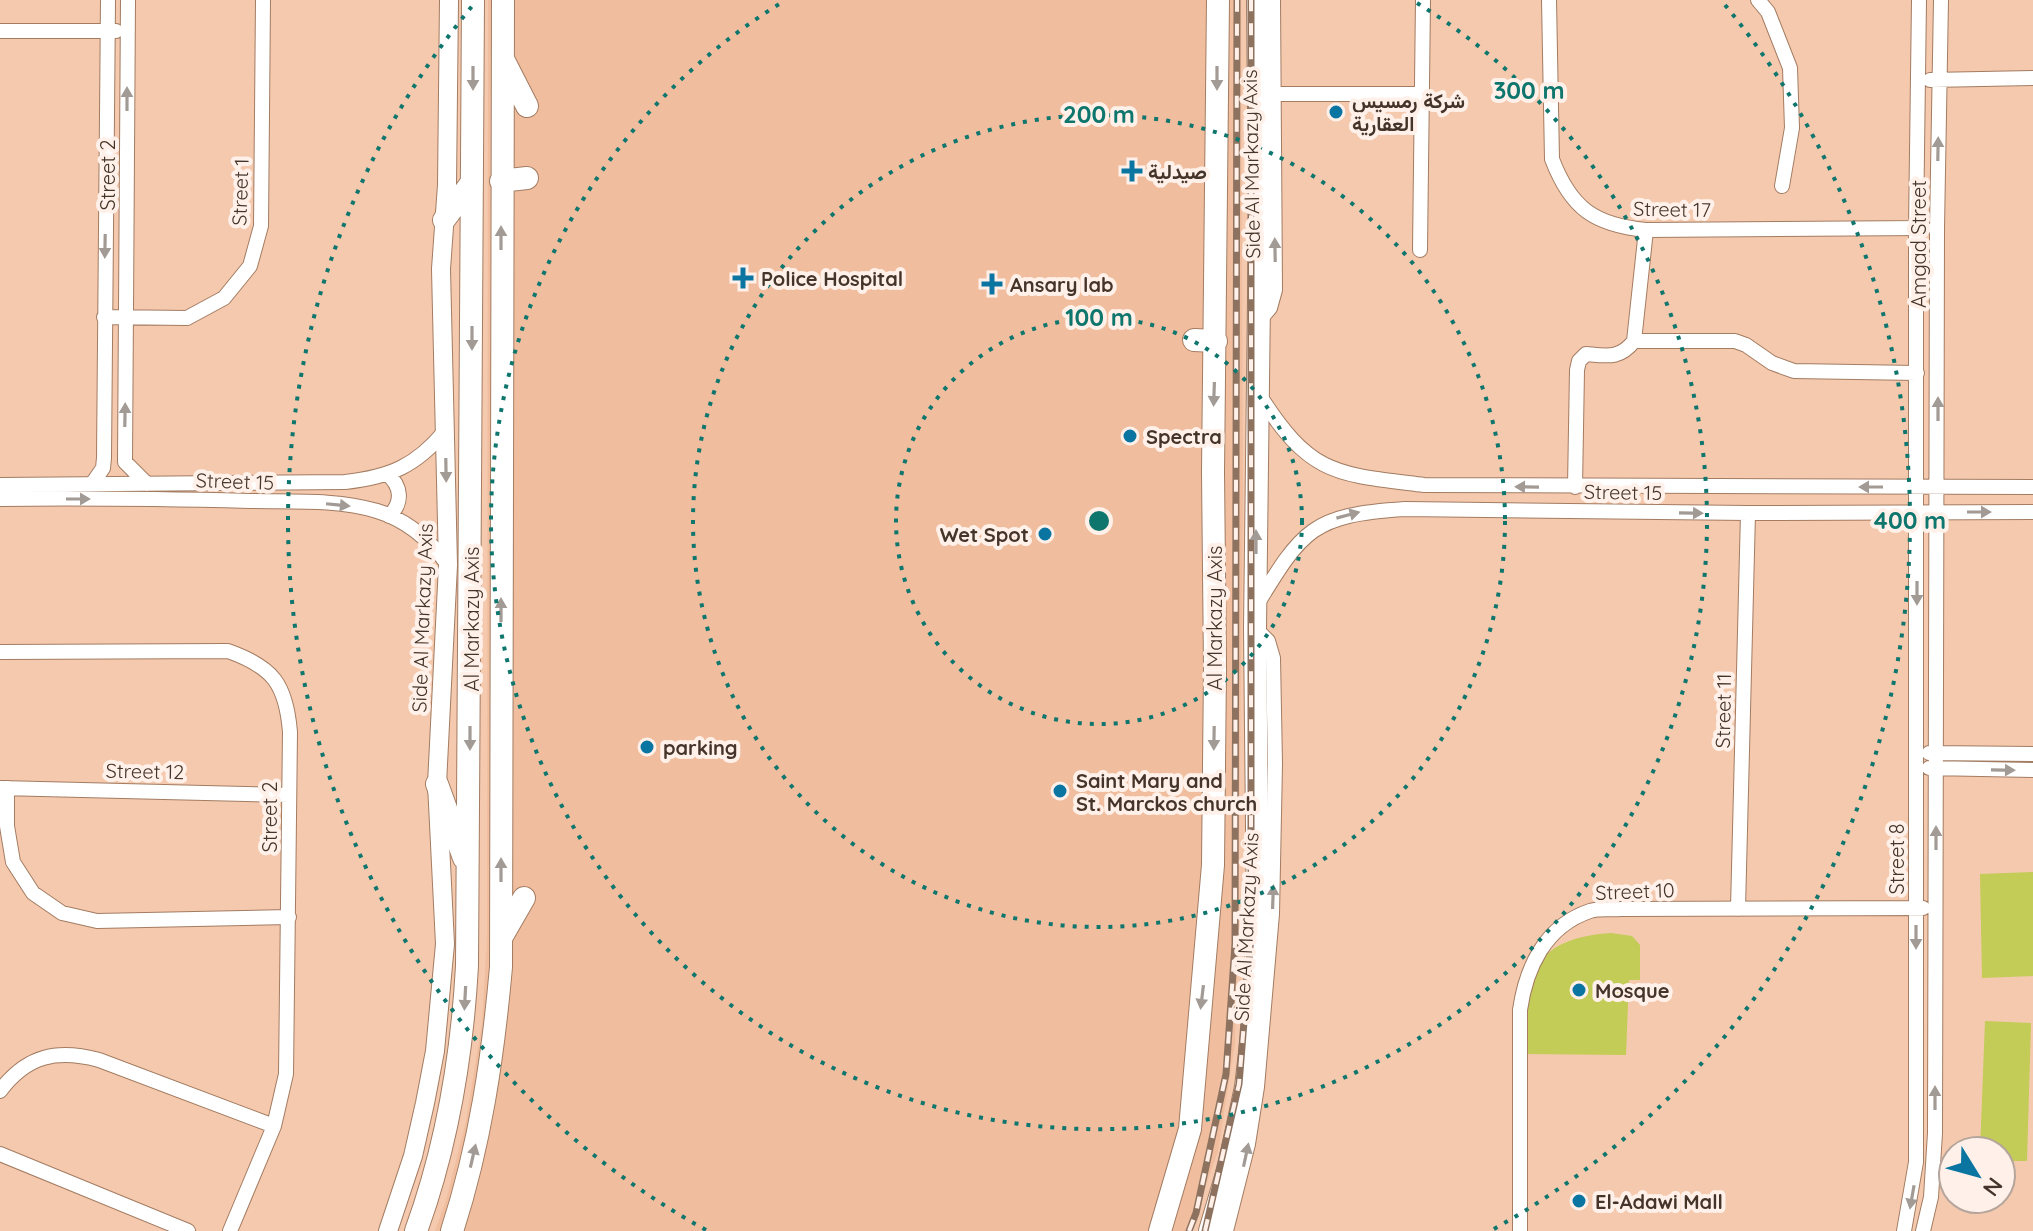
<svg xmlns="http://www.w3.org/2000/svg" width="2033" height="1231" viewBox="0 0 2033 1231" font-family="Quicksand,Vazirmatn,sans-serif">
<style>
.built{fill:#f0be9f}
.green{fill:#c2cc56}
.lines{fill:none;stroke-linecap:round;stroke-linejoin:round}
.minor-casing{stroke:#a37c62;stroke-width:16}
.tertiary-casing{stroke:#a37c62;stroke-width:20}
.secondary-casing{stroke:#a37c62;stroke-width:24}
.minor{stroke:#fff;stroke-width:14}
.tertiary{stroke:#fff;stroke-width:18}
.secondary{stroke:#fff;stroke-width:22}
.rail-casing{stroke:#8e7260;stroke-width:7}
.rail{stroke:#fff1e9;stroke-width:4;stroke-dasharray:12;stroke-linecap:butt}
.oneway{fill:#a29a94}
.ring{fill:none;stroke:#0f766e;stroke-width:4;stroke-dasharray:4 8}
.poi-dot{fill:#0b75a1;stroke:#fff1e9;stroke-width:3}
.labels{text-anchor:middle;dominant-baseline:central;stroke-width:8;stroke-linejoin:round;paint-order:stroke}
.poi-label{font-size:20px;font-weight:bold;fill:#453429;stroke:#fff1e9;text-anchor:start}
.street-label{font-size:20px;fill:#453429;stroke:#fff1e9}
.centre{fill:#0f766e;stroke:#fff1e9;stroke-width:4}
.ring-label{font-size:24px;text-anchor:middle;font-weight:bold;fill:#0f766e;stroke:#fff1e9;stroke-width:8;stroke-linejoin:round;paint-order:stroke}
</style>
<rect width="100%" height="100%" fill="#f4c9ae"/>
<!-- built -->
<path class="built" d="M488,0H1241L1243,497L1238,938L1235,1043L1218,1151L1190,1231H435L446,1200L466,1121L482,1023L487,938Z"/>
<!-- green -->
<path class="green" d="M2033,872V976L1982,978L1980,874Z
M1611,933L1632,936L1640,945V980H1629L1626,1055L1519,1054C1526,983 1525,939 1611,933Z
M1985,1021L2031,1023L2027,1161H2001V1151H1980Z"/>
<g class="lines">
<defs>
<path id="minor" d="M128,0L125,462L147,484
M1549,0L1552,159C1571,209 1595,225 1646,230L1924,228
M1758,0L1768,12L1790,68L1792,128L1782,186
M0,31H116
M1930,80L2033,78
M1272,94H1422
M1420,250L1423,0
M104,317L187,318L224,298L250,266L261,226L263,0
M1258,322L1270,308L1275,290L1273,0
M1634,341H1735L1746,345L1772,363L1794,371L1917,373
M1260,396C1311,476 1336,474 1424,485L2033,487
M387,474C402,486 403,503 389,516
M92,484L103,468L104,458L108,0
M0,485L345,482C390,477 416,466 445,431
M1575,487L1577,370L1579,361L1586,354C1608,356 1620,359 1634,341L1646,230
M0,499C83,498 166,499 250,501C291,502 337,499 377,511C407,520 430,540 448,565
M1256,606C1303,529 1312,515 1405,509L1748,513L2033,512
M0,652L228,651C273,667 286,684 290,732L286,1074L274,1126L230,1231
M1929,753L2033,754
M1929,768L2033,770
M0,788L289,795
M7,788V826L13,862L33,893L62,913L97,921L289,917
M1738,909L1748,513
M0,1091C27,1055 57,1049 99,1060L274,1126
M0,1154L188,1231
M1226,1231L1248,1144L1257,1087L1272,914L1275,764L1273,658L1268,641L1255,628
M1520,1231V1010C1526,968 1545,926 1590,911C1599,908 1611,910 1621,909L1923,908
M1904,1231L1916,1162V228L1919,0
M1923,1231L1931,1197L1935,1133L1937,228L1941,0"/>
<path id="tertiary" d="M388,1231L413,1156L425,1103L435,1051L445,944L437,784L448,565L441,269L447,185L449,0"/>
<path id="secondary" d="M504,61L527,106
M501,181L527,178
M444,220L472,182
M1194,340L1216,341
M437,784L464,858
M501,938L524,898
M416,1231C447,1146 462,1057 467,966L473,0
M452,1231C480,1145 493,1057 501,967L503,0
M1160,1231L1190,1129L1213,865L1215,668L1213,472L1218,0
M1210,1231L1229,1167L1246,1087L1252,1036L1258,925L1255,628L1260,218L1258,0"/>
</defs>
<!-- minor casing -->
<use href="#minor" class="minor-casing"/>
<!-- tertiary casing -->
<use href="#tertiary" class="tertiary-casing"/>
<!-- secondary casing -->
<use href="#secondary" class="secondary-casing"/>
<!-- minor -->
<use href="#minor" class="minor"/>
<!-- tertiary -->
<use href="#tertiary" class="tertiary"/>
<!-- secondary -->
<use href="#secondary" class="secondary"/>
<defs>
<path id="rail" d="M1189,1231L1196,1213L1226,1074L1235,944L1237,0
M1205,1231L1239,1084L1251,935V0"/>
</defs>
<!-- rail casing -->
<use href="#rail" class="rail-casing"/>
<!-- rail -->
<use href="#rail" class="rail"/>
</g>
<!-- one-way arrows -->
<defs><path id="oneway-solid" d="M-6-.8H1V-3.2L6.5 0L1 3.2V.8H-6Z" transform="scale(2)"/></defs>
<g class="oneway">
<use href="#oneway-solid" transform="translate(473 78) rotate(90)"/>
<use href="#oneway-solid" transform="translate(1217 78) rotate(90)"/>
<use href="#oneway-solid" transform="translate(127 99) rotate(-90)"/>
<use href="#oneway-solid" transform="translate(1938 149) rotate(-89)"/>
<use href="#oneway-solid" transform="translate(501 238) rotate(-90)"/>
<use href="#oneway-solid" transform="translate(105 246) rotate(91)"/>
<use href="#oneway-solid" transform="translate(1275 250) rotate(-91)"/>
<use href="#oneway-solid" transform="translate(472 338) rotate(90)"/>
<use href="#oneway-solid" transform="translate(1214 394) rotate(92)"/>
<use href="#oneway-solid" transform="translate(1938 409) rotate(-90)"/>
<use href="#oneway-solid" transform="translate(125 415) rotate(-89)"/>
<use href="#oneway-solid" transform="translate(446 470) rotate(89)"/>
<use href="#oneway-solid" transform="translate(1527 487) rotate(-179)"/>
<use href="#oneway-solid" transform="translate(1871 487) rotate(180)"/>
<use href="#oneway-solid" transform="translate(78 499)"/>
<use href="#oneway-solid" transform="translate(338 505) rotate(6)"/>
<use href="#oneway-solid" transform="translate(1979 512)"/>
<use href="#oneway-solid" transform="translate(1691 513) rotate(1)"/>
<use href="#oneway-solid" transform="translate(1348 515) rotate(-15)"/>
<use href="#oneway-solid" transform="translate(1256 542) rotate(-90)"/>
<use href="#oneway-solid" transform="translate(1917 593) rotate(90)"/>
<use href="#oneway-solid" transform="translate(501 610) rotate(-90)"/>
<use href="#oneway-solid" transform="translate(470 738) rotate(90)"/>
<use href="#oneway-solid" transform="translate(1214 738) rotate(91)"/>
<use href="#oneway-solid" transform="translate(2003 770) rotate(1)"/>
<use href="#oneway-solid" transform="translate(1936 838) rotate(-90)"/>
<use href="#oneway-solid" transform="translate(501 870) rotate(-90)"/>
<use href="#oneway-solid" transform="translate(1273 897) rotate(-88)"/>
<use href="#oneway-solid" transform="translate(1916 937) rotate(90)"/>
<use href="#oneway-solid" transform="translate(1202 997) rotate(97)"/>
<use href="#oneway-solid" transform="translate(465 998) rotate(93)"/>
<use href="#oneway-solid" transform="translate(1935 1098) rotate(-90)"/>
<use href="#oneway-solid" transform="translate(1246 1155) rotate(-78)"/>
<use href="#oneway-solid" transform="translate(473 1156) rotate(-77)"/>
<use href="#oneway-solid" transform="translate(1912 1197) rotate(100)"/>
</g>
<!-- distance rings -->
<g class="ring">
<circle cx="1099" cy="521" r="203"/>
<circle cx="1099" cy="521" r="406"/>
<path d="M1417 3A608 608 0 1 1 781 3"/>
<path d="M706 1230A811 811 0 0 1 473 5M1725 5A811 811 0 0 1 1492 1230"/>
</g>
<!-- markers -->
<g class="poi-dot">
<circle cx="1336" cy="112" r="8"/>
<path d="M1128 159h8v8h8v8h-8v8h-8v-8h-8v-8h8z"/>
<path d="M739 266h8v8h8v8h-8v8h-8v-8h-8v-8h8z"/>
<path d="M988 272h8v8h8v8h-8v8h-8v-8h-8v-8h8z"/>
<circle cx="1130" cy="436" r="8"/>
<circle cx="1045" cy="534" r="8"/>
<circle cx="647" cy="747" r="8"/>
<circle cx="1060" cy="791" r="8"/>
<circle cx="1579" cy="990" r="8"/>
<circle cx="1579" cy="1201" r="8"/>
</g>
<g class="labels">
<!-- poi labels -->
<g class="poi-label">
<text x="1352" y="100">شركة رمسيس<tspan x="1352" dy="23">العقارية</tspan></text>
<text x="1148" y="171">صيدلية</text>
<text x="761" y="278">Police Hospital</text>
<text x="1010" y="284">Ansary lab</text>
<text x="1146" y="436">Spectra</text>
<text x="1029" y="534" text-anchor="end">Wet Spot</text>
<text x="663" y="747">parking</text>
<text x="1076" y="780">Saint Mary and<tspan x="1076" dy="23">St. Marckos church</tspan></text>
<text x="1595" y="990">Mosque</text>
<text x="1595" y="1201">El-Adawi Mall</text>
</g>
<!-- street labels -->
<g class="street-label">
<text transform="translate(1251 164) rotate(-91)">Side Al Markazy Axis</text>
<text transform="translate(107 175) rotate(-90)">Street 2</text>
<text transform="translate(240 192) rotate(-88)">Street 1</text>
<text transform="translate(1672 209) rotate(1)">Street 17</text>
<text transform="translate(1918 244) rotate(-90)">Amgad Street</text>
<text transform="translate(235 481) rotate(2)">Street 15</text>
<text transform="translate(1623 492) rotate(1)">Street 15</text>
<text transform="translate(422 618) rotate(-88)">Side Al Markazy Axis</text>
<text transform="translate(1214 618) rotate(-90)">Al Markazy Axis</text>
<text transform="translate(471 619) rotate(-90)">Al Markazy Axis</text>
<text transform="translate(1723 711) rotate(-89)">Street 11</text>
<text transform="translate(145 771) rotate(1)">Street 12</text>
<text transform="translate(269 817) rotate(-90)">Street 2</text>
<text transform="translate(1896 859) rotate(-90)">Street 8</text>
<text transform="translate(1635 891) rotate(-2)">Street 10</text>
<text transform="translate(1246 927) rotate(-87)">Side Al Markazy Axis</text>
</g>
</g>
<circle cx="1099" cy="521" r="12" class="centre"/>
<g class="ring-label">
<text x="1529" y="99">300 m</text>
<text x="1099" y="123">200 m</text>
<text x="1099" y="326">100 m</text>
<text x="1910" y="529">400 m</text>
</g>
<!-- north arrow -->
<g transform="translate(1977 1175) rotate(127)"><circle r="38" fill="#fff1e9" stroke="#b5a59c" stroke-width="2"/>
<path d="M0-6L14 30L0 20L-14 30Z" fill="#0b75a1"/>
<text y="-12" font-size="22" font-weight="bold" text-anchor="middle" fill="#453429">N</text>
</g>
</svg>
